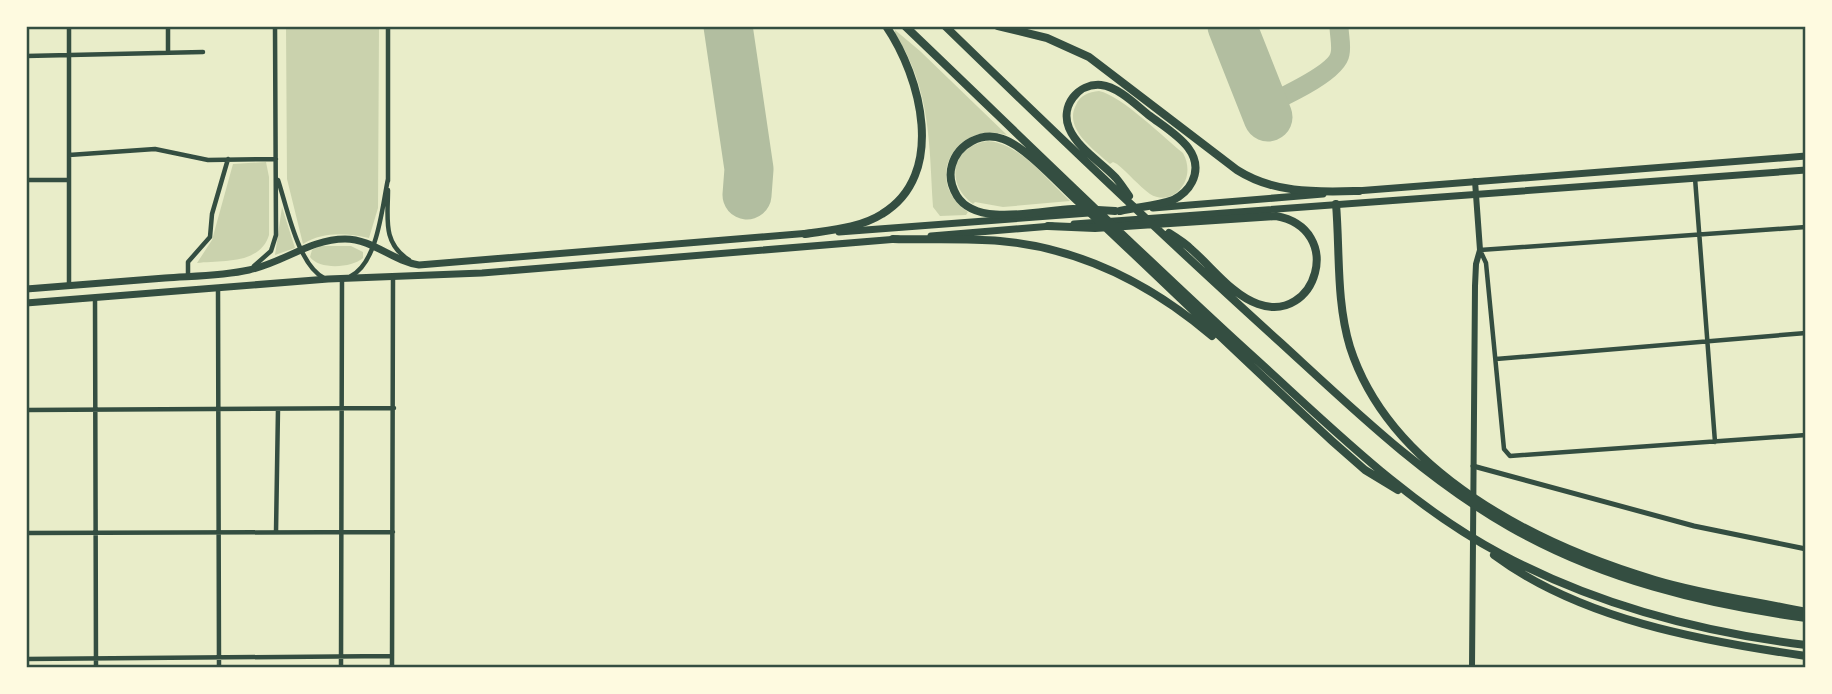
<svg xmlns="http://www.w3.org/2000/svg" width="1832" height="694" viewBox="0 0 1832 694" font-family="Montserrat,sans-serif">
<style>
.green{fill:#cad2ad}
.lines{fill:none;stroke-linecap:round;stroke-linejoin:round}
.taxiway{stroke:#b2bea0;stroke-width:19}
.runway{stroke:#b2bea0;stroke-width:49}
.minor{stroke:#344e41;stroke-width:4.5}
.tertiary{stroke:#344e41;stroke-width:5}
.secondary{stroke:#344e41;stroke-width:6}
.primary{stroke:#344e41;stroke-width:7}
.motorway{stroke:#344e41;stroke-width:8}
.neatline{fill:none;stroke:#344e41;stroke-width:2.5}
</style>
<rect width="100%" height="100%" fill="#e9edc9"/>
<!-- green -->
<path class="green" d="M286,26H379L378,208L369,238C347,233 323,231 303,244L287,179Z
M895,30L920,51L1007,135C955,120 922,181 968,212L966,215L940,216L933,207C929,142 931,90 895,33Z
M1099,91C1122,96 1163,137 1183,153C1198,180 1172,208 1150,194C1139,186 1128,173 1117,164L1113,162L1110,164C1095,150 1063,129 1076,105C1080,95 1089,92 1099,91Z
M988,141C1021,144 1047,180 1070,201L1003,207L975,202L973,204C944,183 952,146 988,141Z
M266,162L269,177V235C260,265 222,260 197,263L212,240L233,164Z
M282,207L295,248L275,255Z
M319,246H351L363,252V258C352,268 319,270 310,257L312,250Z"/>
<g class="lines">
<!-- taxiway -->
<path class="taxiway" d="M1264,106C1280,98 1337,73 1340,54C1342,46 1339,35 1339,26"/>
<!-- runway -->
<path class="runway" d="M728,26L749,169L747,195
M1232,26L1268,117"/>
<!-- minor -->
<path class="minor" d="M69,26V286
M168,26V53
M26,56L203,52
M69,155L155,149L208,160L276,159
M1695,178L1715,442
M26,180H69
M278,180C287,207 298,265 324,278
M388,181V26
M388,190C388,218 382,243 409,260
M1806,227L1480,250L1486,263L1504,449L1510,456L1806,435
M254,266L271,251L276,235L275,26
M351,276C378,262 382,207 388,179
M188,277V262L210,237L212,214L228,159
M218,289L219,668
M95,297L96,668
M1496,359L1806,333
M26,410L394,408
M276,532L278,409
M26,533L393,532
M26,659L392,656
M341,668L342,279
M392,668L393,277"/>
<!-- tertiary -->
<path class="tertiary" d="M1473,466L1694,526L1806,549"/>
<!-- secondary -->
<path class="secondary" d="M1472,668L1475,286L1476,264L1480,250L1475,181"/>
<!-- primary -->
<path class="primary" d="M1356,191L1806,156
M1153,208L1323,194
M1074,224L1806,170
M839,232L1089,213
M931,236L1052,226
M26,289C72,285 118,282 165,278C193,276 222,276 249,270C283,263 310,239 345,239C373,239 392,261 419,265L810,233
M26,303L328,279L482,273L898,239"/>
<!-- motorway -->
<path class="motorway" d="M905,26C1019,135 1131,245 1247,351C1327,423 1405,503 1501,554C1596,605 1699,632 1806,645
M945,26C1055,133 1167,240 1281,343C1353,409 1424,478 1510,527C1601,579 1703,604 1806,618
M998,26L1047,38L1089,57L1237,170C1275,194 1316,192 1359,191
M1336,204C1340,251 1336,301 1350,347C1390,472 1537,545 1655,580C1705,595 1755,601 1806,612
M1115,211C1101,210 1087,209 1073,209C1041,210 977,228 957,196C951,186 949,175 952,165C958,144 982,131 1003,139C1027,147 1063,189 1084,207C1167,285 1248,364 1332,441L1365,470L1398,490
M1120,211C1137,207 1157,206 1173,200C1181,196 1188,190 1192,182C1207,151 1171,132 1150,116C1137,106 1119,87 1101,85C1078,83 1060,106 1069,128C1078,149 1101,162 1116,178C1121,184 1125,190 1129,196
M1048,226L1095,228L1276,216C1346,229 1316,325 1258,304C1232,295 1212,267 1191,249C1185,243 1177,238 1169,233
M805,234C831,230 860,228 882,214C947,175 921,77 886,26
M893,239C928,240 965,238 1000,241C1080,248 1152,285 1212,336
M1494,555C1580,619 1701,641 1806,656"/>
</g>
<!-- border -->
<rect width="1832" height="694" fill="none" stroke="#fefae0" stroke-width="56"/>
<rect x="28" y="28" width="1776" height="638" class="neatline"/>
</svg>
